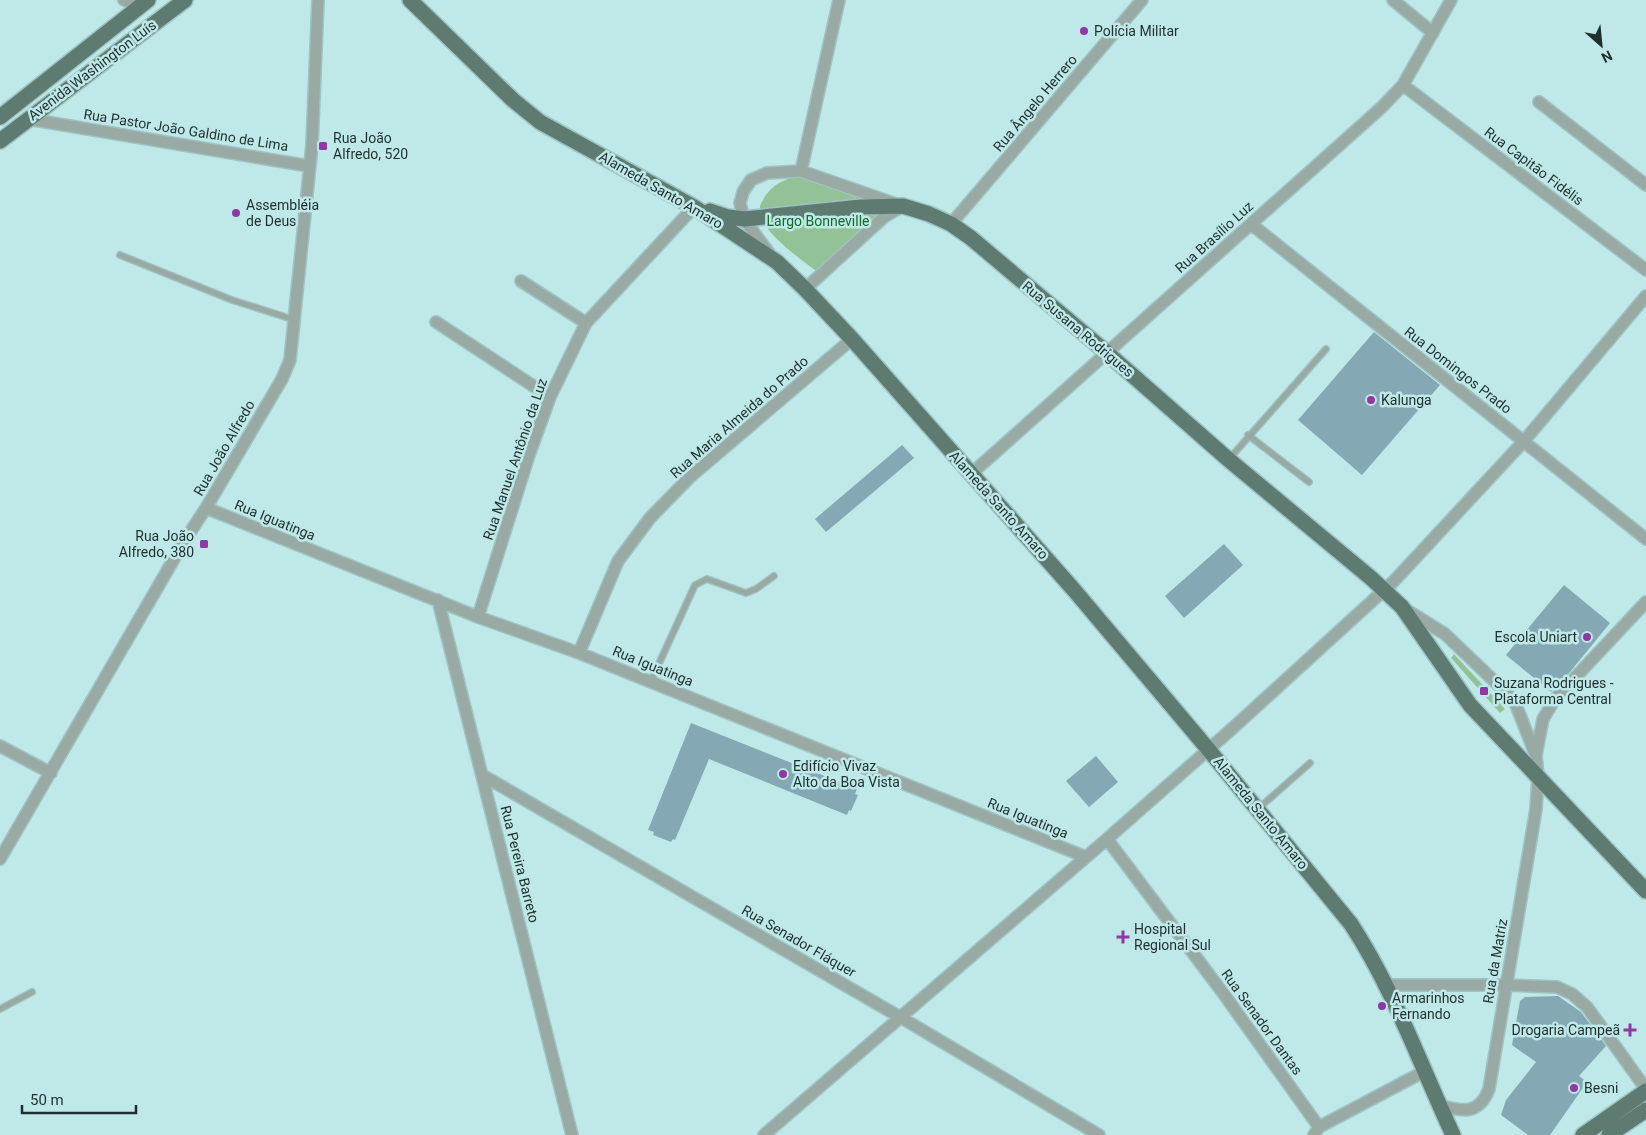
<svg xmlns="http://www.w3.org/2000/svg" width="1646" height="1135" viewBox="0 0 1646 1135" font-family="Roboto,sans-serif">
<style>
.green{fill:#94c297}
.building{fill:#85a8b5}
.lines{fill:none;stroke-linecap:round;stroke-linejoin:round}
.service-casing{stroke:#9fc3c3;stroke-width:8}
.minor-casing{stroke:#9fc3c3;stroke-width:14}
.primary-casing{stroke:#9fc3c3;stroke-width:18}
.service{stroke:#99a9a3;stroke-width:5.5}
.minor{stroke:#99a9a3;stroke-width:11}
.primary{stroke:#5e7b71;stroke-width:15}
.poi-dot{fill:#9038a5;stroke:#bfe8e8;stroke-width:2}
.labels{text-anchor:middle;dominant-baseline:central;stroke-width:5;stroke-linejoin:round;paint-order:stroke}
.poi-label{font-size:14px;fill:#1f2f2f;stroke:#bfe8e8;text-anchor:start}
.street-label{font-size:14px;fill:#1f2f2f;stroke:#bfe8e8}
.park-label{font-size:14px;fill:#146a28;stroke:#bfe8e8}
</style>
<rect width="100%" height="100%" fill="#bfe8e8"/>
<!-- green -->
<path class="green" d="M804,174L891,206L820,274C804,261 756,230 760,207C760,204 762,202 763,200C772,183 786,179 804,174Z
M1454,654L1505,709L1500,713L1451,658Z"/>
<!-- building -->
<path class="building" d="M1374,332L1440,385L1362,475L1298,420Z
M902,445L914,458L826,532L815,519Z
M1224,544L1243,565L1184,618L1165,596Z
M1564,585L1610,623L1570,672L1551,692L1506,655Z
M691,723L857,789L855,794L858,795L851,811L849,810L847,815L709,759L675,840L673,839L671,842L653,835L654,832L648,830Z
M1096,756L1118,782L1089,807L1066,781Z
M1558,996L1581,1012L1606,1046L1579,1076L1587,1082L1550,1135H1528L1501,1115L1506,1100L1536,1062L1512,1045L1520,1001L1525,997Z"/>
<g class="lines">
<defs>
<path id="service" d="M120,255L232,300L295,320
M1248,435L1309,482
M1230,458L1326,349
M651,681L695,585L707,579L746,593L756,589L774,576
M1259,808L1310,763
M0,1009L32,992"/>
<path id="minor" d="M124,0L141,6
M1393,0L1433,33
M1403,85L1646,270
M1539,102L1646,185
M28,119L309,166
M801,171L839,0
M951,224L1142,0
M1251,224L1646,539
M769,253L744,219L740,203L743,192L751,180L767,173L801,171L896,204
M521,281L586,323
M805,289L884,217L901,207
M436,322L550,397
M971,474L1382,107L1403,85L1451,0
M206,508L478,617L579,653L1086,857
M438,600L572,1135
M1405,609L1445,634L1514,700L1536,756L1538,777L1536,809L1489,1089C1479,1115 1463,1112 1439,1105
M478,617L529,455L550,397L586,323L694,207
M579,653L618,561L650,518L690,477L852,339
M0,746L51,773
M1536,755L1543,719L1555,699L1646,602
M482,775L900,1017L1099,1135
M1107,839L1223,993L1319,1127
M0,859L185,540L206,508L282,379L290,360L312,145L318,0
M1387,985H1506L1557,987L1572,994L1587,1007L1646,1089
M764,1135L1107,839L1234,727L1394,581L1524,441L1646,296
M1314,1135L1319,1127L1425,1071"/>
<path id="primary" d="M410,0L513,100L540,122L694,207L777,262L805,289L852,339L1074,590L1208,749L1351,924C1394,990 1420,1064 1453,1135
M0,117L148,0
M0,141L185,0
M710,211L728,217L744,219L861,207L903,206L929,214L951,224L971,238L1106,352L1229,460L1371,578L1402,607L1470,705L1646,891
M1583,1135L1646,1091
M1609,1135L1646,1110"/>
</defs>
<!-- service casing -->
<use href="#service" class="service-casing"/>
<!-- minor casing -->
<use href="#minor" class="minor-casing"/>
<!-- primary casing -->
<use href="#primary" class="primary-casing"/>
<!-- service -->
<use href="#service" class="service"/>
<!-- minor -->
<use href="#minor" class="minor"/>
<!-- primary -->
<use href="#primary" class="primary"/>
</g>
<!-- markers -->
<g class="poi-dot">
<circle cx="1084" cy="31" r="5"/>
<rect x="318" y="141" width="10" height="10" rx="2.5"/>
<circle cx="236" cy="213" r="5"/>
<circle cx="1371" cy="400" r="5"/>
<rect x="199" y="539" width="10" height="10" rx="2.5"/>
<circle cx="1587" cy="637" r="5"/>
<rect x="1479" y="686" width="10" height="10" rx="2.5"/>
<circle cx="783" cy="774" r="5"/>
<path d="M1120.5 929.5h5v5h5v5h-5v5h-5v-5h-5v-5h5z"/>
<circle cx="1382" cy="1006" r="5"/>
<path d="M1627.5 1022.5h5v5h5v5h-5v5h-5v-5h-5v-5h5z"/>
<circle cx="1574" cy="1088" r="5"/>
</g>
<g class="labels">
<!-- poi labels -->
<g class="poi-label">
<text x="1094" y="31">Polícia Militar</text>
<text x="333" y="138">Rua João<tspan x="333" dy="16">Alfredo, 520</tspan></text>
<text x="246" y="205">Assembléia<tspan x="246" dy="16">de Deus</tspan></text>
<text x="1381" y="400">Kalunga</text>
<text x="194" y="536" text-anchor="end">Rua João<tspan x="194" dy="16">Alfredo, 380</tspan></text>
<text x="1577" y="637" text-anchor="end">Escola Uniart</text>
<text x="1494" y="683">Suzana Rodrigues -<tspan x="1494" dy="16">Plataforma Central</tspan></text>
<text x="793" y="766">Edifício Vivaz<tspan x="793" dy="16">Alto da Boa Vista</tspan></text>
<text x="1134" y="929">Hospital<tspan x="1134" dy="16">Regional Sul</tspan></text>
<text x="1392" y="998">Armarinhos<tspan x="1392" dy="16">Fernando</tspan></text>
<text x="1620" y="1030" text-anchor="end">Drogaria Campeã</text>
<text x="1584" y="1088">Besni</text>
</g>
<!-- street labels -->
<g class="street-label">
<text transform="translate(92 70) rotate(-37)">Avenida Washington Luís</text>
<text transform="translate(1035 103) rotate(-50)">Rua Ângelo Herrero</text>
<text transform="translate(186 130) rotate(9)">Rua Pastor João Galdino de Lima</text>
<text transform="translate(1534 166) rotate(37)">Rua Capitão Fidélis</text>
<text transform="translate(661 190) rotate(30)">Alameda Santo Amaro</text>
<text transform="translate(1214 237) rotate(-42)">Rua Brasílio Luz</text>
<text transform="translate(1078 329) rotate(40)">Rua Susana Rodrigues</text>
<text transform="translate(1458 370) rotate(38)">Rua Domingos Prado</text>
<text transform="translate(739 417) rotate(-41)">Rua Maria Almeida do Prado</text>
<text transform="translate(224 448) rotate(-60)">Rua João Alfredo</text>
<text transform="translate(515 459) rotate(-71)">Rua Manuel Antônio da Luz</text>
<text transform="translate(999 505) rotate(48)">Alameda Santo Amaro</text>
<text transform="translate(275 520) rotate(22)">Rua Iguatinga</text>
<text transform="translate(653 666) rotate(22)">Rua Iguatinga</text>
<text transform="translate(1261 813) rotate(51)">Alameda Santo Amaro</text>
<text transform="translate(1028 818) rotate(22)">Rua Iguatinga</text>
<text transform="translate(520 864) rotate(76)">Rua Pereira Barreto</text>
<text transform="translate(799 941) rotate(30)">Rua Senador Fláquer</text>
<text transform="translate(1495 961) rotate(-80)">Rua da Matriz</text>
<text transform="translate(1262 1022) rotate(54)">Rua Senador Dantas</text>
</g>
<!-- park labels -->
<g class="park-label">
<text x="818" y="221">Largo Bonneville</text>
</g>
</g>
<!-- north arrow -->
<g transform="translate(1601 45) rotate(153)" stroke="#bfe8e8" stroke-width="4" paint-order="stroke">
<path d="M0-4L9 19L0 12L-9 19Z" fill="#1f2f2f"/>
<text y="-8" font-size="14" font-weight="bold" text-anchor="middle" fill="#1f2f2f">N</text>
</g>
<!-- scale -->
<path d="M22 1105v8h114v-8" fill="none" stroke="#1f2f2f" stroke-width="2.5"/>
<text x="30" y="1105" font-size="15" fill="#1f2f2f" stroke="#bfe8e8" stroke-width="4" paint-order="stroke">50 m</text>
</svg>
